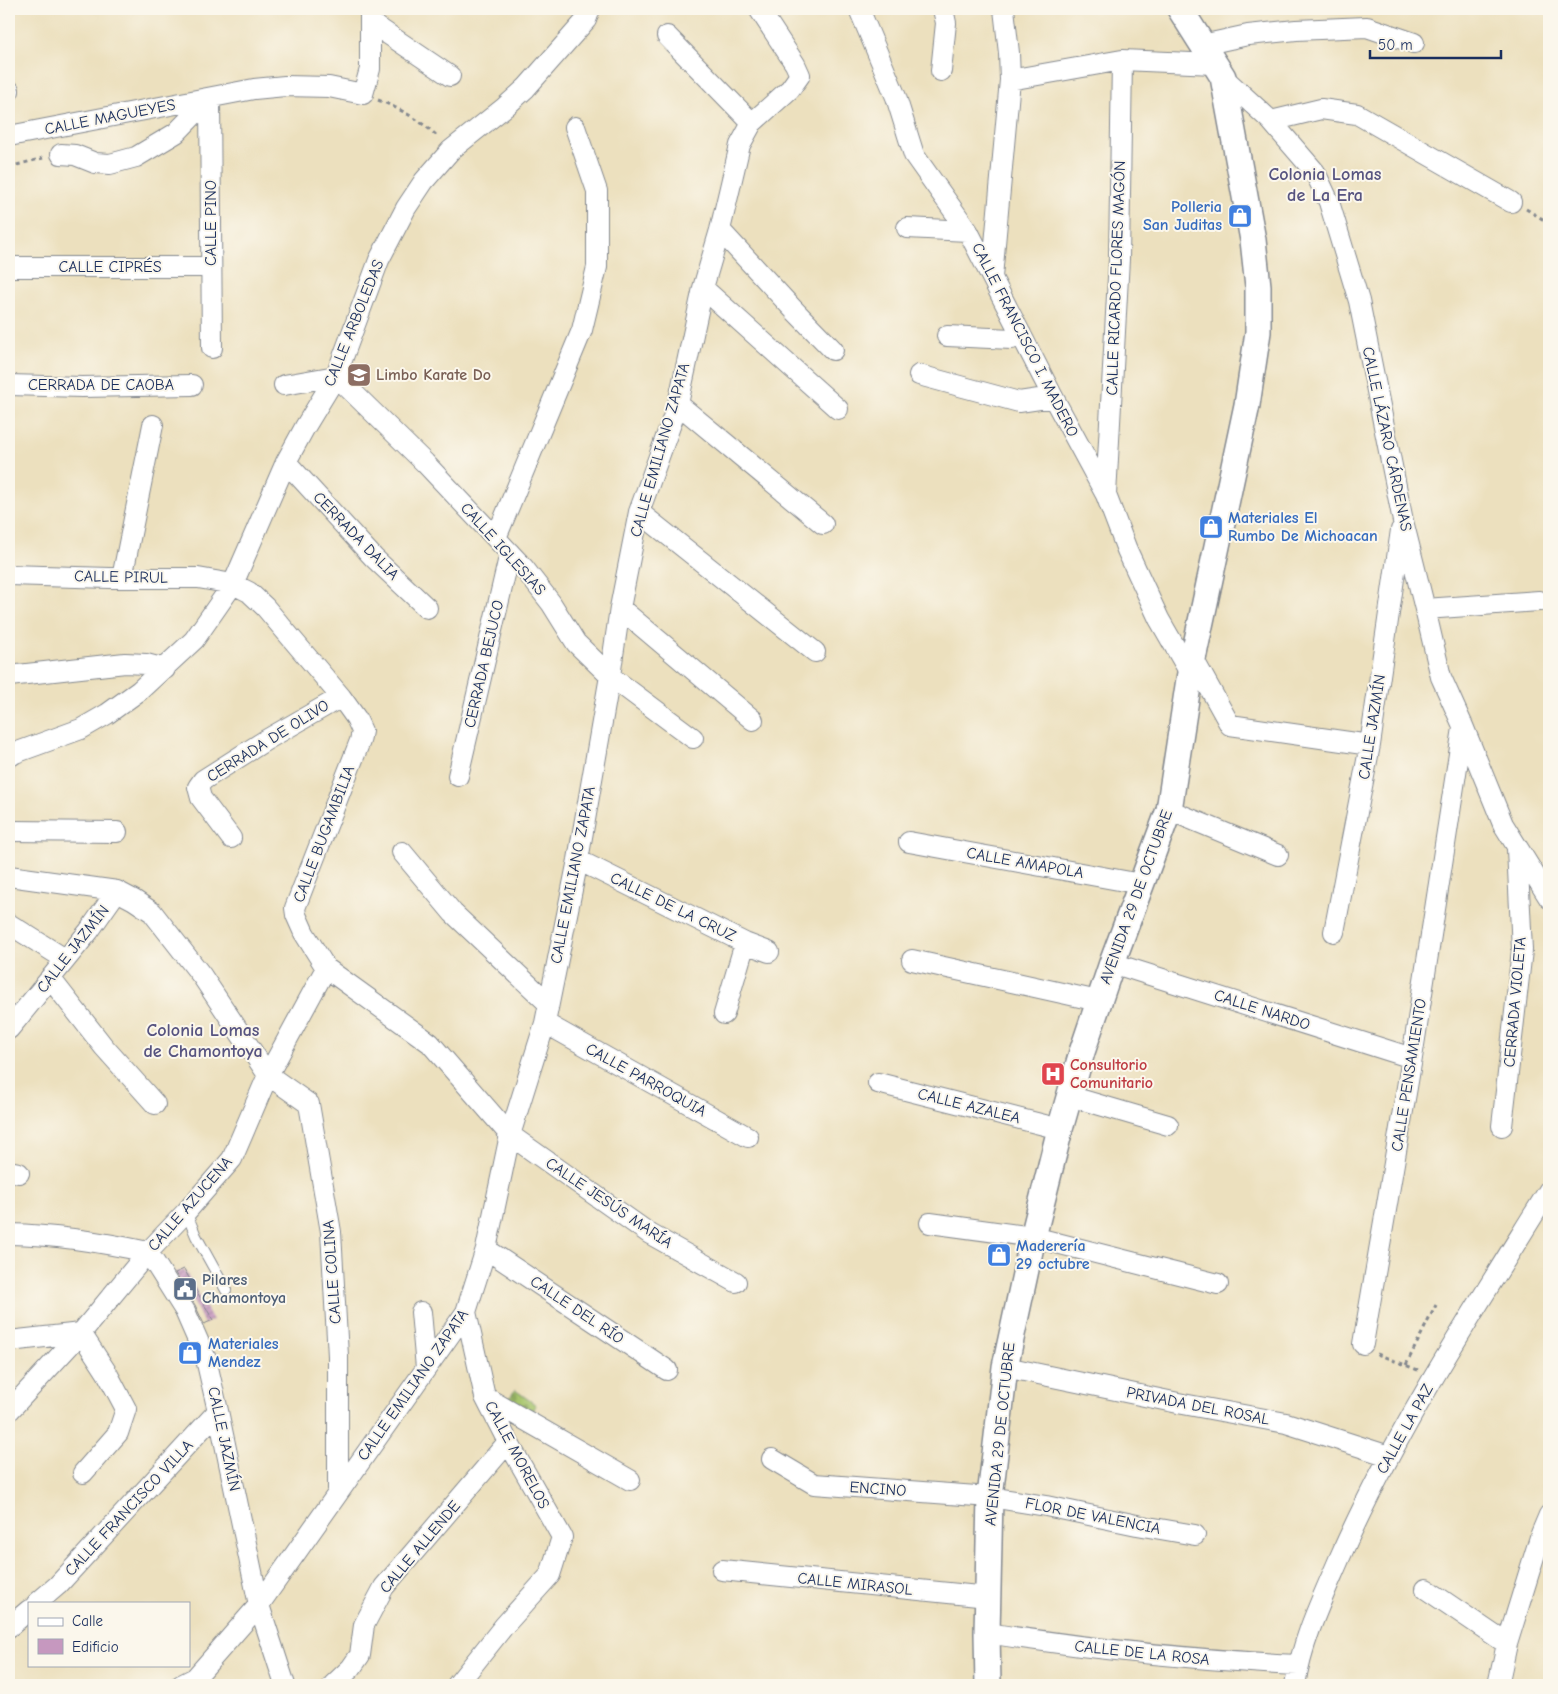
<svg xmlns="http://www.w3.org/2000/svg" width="1558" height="1694" viewBox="0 0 1558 1694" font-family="'Comic Neue',sans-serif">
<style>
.cemetery{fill:url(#cemetery-stones);stroke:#627a66}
.building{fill:url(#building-hatch)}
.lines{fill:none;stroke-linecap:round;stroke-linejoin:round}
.service-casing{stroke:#84888e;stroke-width:12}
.minor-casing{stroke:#84888e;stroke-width:22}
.tertiary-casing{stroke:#84888e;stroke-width:28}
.path{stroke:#84888e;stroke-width:3;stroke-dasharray:4 4;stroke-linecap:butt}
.service{stroke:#fff;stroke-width:10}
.minor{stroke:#fff;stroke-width:20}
.tertiary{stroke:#fff;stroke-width:25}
.labels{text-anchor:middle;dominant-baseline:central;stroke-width:4;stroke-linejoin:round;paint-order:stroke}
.street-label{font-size:16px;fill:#1b2f5e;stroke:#fbf7ec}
.shop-label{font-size:16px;font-weight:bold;fill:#366cbe;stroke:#fbf7ec;text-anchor:start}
.education-label{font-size:16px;font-weight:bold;fill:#785e54;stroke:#fbf7ec;text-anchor:start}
.health-label{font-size:16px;font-weight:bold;fill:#be3a42;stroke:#fbf7ec;text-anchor:start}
.service-label{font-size:16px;font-weight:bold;fill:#4e5e75;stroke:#fbf7ec;text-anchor:start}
.neighbourhood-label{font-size:18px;font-weight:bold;fill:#575480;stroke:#fbf7ec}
</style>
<defs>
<pattern id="cemetery-stones" width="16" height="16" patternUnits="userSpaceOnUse" patternTransform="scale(1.25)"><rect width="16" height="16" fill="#a8c66d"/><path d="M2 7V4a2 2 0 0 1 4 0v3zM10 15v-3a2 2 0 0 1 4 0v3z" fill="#90aa61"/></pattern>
<pattern id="building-hatch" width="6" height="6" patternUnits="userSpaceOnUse" patternTransform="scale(1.25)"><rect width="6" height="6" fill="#c698bf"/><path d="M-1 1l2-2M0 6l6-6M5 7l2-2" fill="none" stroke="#a07c9e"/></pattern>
</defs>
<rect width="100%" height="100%" fill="#fbf7ec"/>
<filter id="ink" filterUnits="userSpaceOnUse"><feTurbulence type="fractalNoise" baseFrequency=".02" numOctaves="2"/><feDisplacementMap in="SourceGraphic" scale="10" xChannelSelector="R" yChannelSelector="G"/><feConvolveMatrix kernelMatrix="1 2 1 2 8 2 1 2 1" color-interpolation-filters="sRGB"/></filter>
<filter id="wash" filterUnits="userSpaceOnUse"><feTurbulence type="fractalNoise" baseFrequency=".0096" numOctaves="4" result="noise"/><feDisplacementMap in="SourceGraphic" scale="20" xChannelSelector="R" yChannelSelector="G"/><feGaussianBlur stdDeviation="1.12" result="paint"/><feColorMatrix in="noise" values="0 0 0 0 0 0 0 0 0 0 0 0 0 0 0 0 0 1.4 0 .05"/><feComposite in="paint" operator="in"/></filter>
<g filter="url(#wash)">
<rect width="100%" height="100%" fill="#ece0be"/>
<!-- cemetery -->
<path class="cemetery" d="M515,1390L536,1405L529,1419L506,1404Z"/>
<g id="blocks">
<!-- building -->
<path class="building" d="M184,1269L213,1320L204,1324L195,1305L175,1273Z"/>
</g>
</g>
<g filter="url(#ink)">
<use href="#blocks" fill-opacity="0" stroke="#84888e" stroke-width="1"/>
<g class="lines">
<defs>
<path id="service" d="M186,1212L196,1236L226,1290"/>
<path id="minor" d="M859,9L896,97L914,155L968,231L1053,397L1106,495L1127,550L1159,619L1190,673
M370,22L450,76
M667,36L752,123
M1202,45L1248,35L1296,30L1367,27L1414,43
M941,71L946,23L943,9
M1223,77L1271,121L1315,172L1329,202L1359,301L1403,521L1425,609L1441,677L1463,726L1503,824L1549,898
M1010,80L1122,60L1214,64
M9,90V91
M210,98L212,348
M1271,121L1321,109L1357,114L1511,202
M9,136L254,89L285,86L329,87L363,94L370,69V9
M61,154L75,155L95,163L110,164L136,157L176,133L210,98
M907,228L968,231
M720,230L794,310L833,350
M9,267H210
M992,277L1010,80L1009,53L1004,9
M703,288L838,409
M947,336L1012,339L1021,334
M919,375L1019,402L1053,397
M336,376L425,463L523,567L551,603L576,643L610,676L693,738
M9,385L82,387L192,385
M284,385L336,376
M678,404L823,524
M286,462L374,558L427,608
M1106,495L1119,259L1122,60
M639,512L815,652
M496,538L582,330L597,267V191L575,127
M9,575L110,578H198L233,584L249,592L265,607L341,697L356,718L362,731L360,741L295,908L296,915L304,933L326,968L430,1043L510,1135L650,1234L736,1282
M122,578L153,425
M620,608L753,720
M1425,609L1539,601
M1194,660L1230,725L1370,745
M9,676L125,663L146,664L165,669
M9,757L15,753L81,729L107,714L139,691L194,640L233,584L286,462L305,427L336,376L379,260L406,208L424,181L451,150L505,107L526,88L586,20L590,9
M458,776L510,553
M1169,810L1278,855
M9,831L117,832
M231,838L201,798L198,787L203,780L266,740L341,697
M909,842L1141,884
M402,852L453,913L549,1004
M578,860L745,943L769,952
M9,876L117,891L134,900L152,912L202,976L268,1075L309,1104L331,1232L338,1356V1491
M9,924L65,959
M1334,932L1370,745L1401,530
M912,960L1098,1001
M1112,963L1412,1058
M50,978L104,1047L155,1104
M724,1014L745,943
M545,1023L748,1137
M9,1029L89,931L117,891
M878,1083L1060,1129
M1069,1096L1168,1125
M1502,1126L1522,950L1517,849
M9,1171L19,1173
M930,1223L1033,1237L1218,1284
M9,1234C56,1235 102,1242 148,1252L185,1311L206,1359L218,1411L259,1605L285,1685
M486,1249L667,1370
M421,1312L426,1368
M9,1341L81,1333L107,1373L126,1409L118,1433L83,1473
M1363,1344L1412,1058L1463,728
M1005,1367L1183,1404L1286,1423L1389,1456
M485,1397L630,1480
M9,1411L81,1333L148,1252L186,1212L232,1159L268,1075L326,968
M772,1459L814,1484L990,1497L1046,1506L1137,1525L1195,1535
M722,1570L988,1597
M1426,1589L1507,1644
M37,1603L58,1585L218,1411
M9,1627L29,1610
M987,1633C1090,1649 1194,1660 1298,1665
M181,1685L195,1678L259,1605L466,1312L486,1249L510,1135L545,1023L578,860L610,676L620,608L639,512L678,404L703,288L720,230L740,145L752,123L790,89L800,75L795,64L759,9
M333,1685L351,1668L360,1655L364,1625L384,1587L508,1442
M457,1685L504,1626L550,1575L562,1537L508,1442L485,1397L466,1312
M1295,1685C1302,1640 1322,1599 1340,1557C1397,1428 1475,1309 1549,1190
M1498,1685L1507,1644L1541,1534L1549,1515"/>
<path id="tertiary" d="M988,1685L987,1633L990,1497L1005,1367L1033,1237L1060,1129L1082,1052L1112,963L1169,810L1190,673L1247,405L1258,332V286L1253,240L1223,77L1180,9"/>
</defs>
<!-- service casing -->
<use href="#service" class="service-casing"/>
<!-- minor casing -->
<use href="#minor" class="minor-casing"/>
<!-- tertiary casing -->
<use href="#tertiary" class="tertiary-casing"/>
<!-- path -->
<path class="path" d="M378,100C399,108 422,121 438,137
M9,167L43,158
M1526,209L1549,223
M1377,1354L1418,1370
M1406,1365L1436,1305"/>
<!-- service -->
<use href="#service" class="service"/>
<!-- minor -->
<use href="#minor" class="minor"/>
<!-- tertiary -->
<use href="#tertiary" class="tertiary"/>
</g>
</g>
<!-- icons -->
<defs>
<symbol id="shop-square" viewBox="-11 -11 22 22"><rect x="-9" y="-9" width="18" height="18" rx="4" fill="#3f7fe0" stroke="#fbf7ec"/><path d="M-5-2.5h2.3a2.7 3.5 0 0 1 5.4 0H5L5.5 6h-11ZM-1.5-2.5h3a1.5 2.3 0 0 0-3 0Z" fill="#fff"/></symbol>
<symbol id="school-square" viewBox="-11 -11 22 22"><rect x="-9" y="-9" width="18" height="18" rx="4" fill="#8d6e63" stroke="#fbf7ec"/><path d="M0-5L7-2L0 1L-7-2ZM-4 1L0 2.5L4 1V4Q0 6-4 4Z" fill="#fff"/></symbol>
<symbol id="hospital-square" viewBox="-11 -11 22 22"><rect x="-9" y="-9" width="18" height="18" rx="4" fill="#e0444e" stroke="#fbf7ec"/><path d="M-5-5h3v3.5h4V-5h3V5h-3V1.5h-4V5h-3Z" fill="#fff"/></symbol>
<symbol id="civic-square" viewBox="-11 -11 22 22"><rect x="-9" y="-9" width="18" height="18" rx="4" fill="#5c6f8a" stroke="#fbf7ec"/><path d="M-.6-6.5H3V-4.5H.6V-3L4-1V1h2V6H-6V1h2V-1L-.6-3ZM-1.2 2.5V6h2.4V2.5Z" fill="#fff"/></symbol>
</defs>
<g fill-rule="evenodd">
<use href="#shop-square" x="1226" y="202" width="28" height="28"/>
<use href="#school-square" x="345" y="361" width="28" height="28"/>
<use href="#shop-square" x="1197" y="513" width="28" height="28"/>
<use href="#hospital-square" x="1039" y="1060" width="28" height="28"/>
<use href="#shop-square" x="985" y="1241" width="28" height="28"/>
<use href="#civic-square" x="171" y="1275" width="28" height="28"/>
<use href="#shop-square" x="176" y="1339" width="28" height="28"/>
</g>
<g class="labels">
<!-- street labels -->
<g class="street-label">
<text transform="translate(110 117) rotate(-11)">CALLE MAGUEYES</text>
<text transform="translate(211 223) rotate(-90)">CALLE PINO</text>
<text x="110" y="267">CALLE CIPRÉS</text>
<text transform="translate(1116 278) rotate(-88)">CALLE RICARDO FLORES MAGÓN</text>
<text transform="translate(354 323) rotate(-68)">CALLE ARBOLEDAS</text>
<text transform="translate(1025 340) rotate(63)">CALLE FRANCISCO I. MADERO</text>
<text x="101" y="385">CERRADA DE CAOBA</text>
<text transform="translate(1387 439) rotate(78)">CALLE LÁZARO CÁRDENAS</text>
<text transform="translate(660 450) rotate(-74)">CALLE EMILIANO ZAPATA</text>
<text transform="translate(356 536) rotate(46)">CERRADA DALIA</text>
<text transform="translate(503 549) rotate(48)">CALLE IGLESIAS</text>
<text transform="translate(121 577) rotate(1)">CALLE PIRUL</text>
<text transform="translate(484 664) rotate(-77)">CERRADA BEJUCO</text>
<text transform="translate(1372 727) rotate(-81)">CALLE JAZMÍN</text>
<text transform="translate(268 741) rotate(-32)">CERRADA DE OLIVO</text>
<text transform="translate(324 834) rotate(-69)">CALLE BUGAMBILIA</text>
<text transform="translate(1025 863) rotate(10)">CALLE AMAPOLA</text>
<text transform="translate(573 875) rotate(-79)">CALLE EMILIANO ZAPATA</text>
<text transform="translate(1136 897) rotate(-70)">AVENIDA 29 DE OCTUBRE</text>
<text transform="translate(673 907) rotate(26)">CALLE DE LA CRUZ</text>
<text transform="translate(73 949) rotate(-52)">CALLE JAZMÍN</text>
<text transform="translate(1515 1002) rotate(-85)">CERRADA VIOLETA</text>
<text transform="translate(1262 1010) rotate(18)">CALLE NARDO</text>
<text transform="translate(1409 1075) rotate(-81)">CALLE PENSAMIENTO</text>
<text transform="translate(646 1080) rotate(29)">CALLE PARROQUIA</text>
<text transform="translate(969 1106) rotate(14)">CALLE AZALEA</text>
<text transform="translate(609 1203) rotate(34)">CALLE JESÚS MARÍA</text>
<text transform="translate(190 1204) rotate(-49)">CALLE AZUCENA</text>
<text transform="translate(332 1272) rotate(-94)">CALLE COLINA</text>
<text transform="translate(577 1310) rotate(34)">CALLE DEL RÍO</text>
<text transform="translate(413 1385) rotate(-55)">CALLE EMILIANO ZAPATA</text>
<text transform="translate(1198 1406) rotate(11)">PRIVADA DEL ROSAL</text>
<text transform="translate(1405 1429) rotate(-61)">CALLE LA PAZ</text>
<text transform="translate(1000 1434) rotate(-84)">AVENIDA 29 DE OCTUBRE</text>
<text transform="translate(224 1439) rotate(78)">CALLE JAZMÍN</text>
<text transform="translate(517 1455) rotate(62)">CALLE MORELOS</text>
<text transform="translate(878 1489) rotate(4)">ENCINO</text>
<text transform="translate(129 1508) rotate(-47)">CALLE FRANCISCO VILLA</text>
<text transform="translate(1093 1516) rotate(11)">FLOR DE VALENCIA</text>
<text transform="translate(420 1547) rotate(-50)">CALLE ALLENDE</text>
<text transform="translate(855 1584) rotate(6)">CALLE MIRASOL</text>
<text transform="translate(1142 1653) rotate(6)">CALLE DE LA ROSA</text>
</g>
<!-- shop labels -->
<g class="shop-label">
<text x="1222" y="207" text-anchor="end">Polleria<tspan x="1222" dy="18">San Juditas</tspan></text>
<text x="1228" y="518">Materiales El<tspan x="1228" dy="18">Rumbo De Michoacan</tspan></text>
<text x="1016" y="1246">Maderería<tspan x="1016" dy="18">29 octubre</tspan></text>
<text x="208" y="1344">Materiales<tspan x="208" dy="18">Mendez</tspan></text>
</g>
<!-- education labels -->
<g class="education-label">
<text x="376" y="375">Limbo Karate Do</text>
</g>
<!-- health labels -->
<g class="health-label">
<text x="1070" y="1065">Consultorio<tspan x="1070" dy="18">Comunitario</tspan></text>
</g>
<!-- service labels -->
<g class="service-label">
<text x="202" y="1280">Pilares<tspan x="202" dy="18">Chamontoya</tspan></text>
</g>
<!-- neighbourhood labels -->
<g class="neighbourhood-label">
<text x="1325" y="174">Colonia Lomas<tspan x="1325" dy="21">de La Era</tspan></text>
<text x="203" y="1030">Colonia Lomas<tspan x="203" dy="21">de Chamontoya</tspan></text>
</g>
</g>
<!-- margin -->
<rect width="1558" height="1694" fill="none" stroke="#fbf7ec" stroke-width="30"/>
<!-- legend -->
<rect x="28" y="1602" width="162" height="65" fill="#fbf7ec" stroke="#a1a7b3"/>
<rect x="38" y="1618" width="25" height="8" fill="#ffffff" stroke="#a1a7b3"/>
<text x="72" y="1626" font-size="15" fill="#1b2f5e">Calle</text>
<rect x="38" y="1639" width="25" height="15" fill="#c698bf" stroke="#a1a7b3"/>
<text x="72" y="1652" font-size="15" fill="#1b2f5e">Edificio</text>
<!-- scale -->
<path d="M1370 50v8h131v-8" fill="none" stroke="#1b2f5e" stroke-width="2.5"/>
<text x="1378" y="50" font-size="15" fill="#1b2f5e" stroke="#fbf7ec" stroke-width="4" paint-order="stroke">50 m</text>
</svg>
